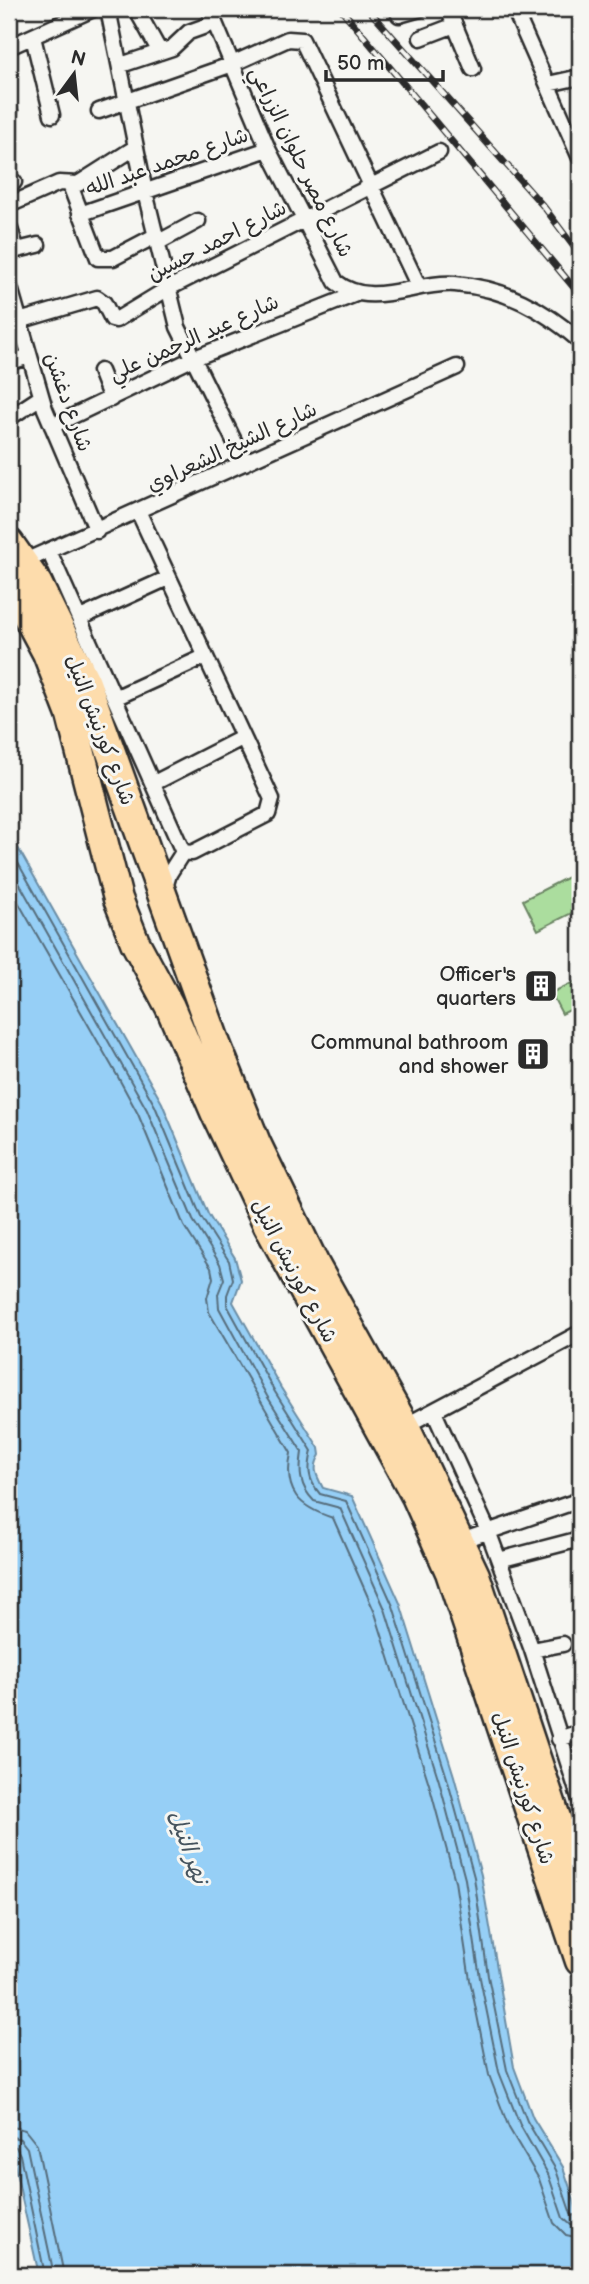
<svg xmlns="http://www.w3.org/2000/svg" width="589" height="2284" viewBox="0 0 589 2284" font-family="'Balsamiq Sans','Playpen Sans Arabic',sans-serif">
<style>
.green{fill:#abdd9e;stroke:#6b8464;stroke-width:2}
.water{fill:#96cff6;stroke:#6b8da5;stroke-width:2}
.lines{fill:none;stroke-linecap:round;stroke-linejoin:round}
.shore{stroke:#566d7c;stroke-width:2}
.street-casing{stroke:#2b2b2b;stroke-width:19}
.highway-casing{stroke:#2b2b2b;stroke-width:33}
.street{stroke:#f6f6f2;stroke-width:14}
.highway{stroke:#fddcac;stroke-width:28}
.rail-casing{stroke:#2b2b2b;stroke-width:7}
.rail{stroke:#f6f6f2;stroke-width:4.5;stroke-dasharray:13;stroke-linecap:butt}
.labels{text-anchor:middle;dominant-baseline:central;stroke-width:6;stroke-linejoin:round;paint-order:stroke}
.street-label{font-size:21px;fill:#2b2b2b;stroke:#f6f6f2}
.poi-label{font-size:21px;fill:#2b2b2b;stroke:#f6f6f2;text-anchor:end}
.water-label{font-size:23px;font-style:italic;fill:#46545e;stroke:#f6f6f2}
</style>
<rect width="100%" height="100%" fill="#f6f6f2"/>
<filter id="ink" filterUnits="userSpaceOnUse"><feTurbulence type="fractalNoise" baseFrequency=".0143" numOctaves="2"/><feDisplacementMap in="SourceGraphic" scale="14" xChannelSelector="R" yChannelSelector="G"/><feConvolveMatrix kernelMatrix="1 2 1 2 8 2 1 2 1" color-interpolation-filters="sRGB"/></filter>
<g filter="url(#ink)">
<!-- green -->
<path class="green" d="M580,871V909L538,930L523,900Z
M580,979V1005L562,1014L551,993Z"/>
<!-- water -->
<path class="water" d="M9,832L162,1103L208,1214L235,1258L241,1280L233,1302L281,1388L319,1448L320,1455C312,1468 316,1475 323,1488L352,1496L400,1603L454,1776L481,1875L514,2067L533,2118L563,2167L574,2200L580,2224V2275H39L9,2141Z"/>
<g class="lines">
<!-- shore -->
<path class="shore" d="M9,847L155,1106L201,1217L229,1261L233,1279L227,1295V1305L275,1392L312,1451C308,1468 307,1479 320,1494L346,1501L393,1606L447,1778L474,1877L488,1976L507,2070L527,2121L556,2170L571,2214L580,2218
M9,865L147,1110L193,1220L220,1264L224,1279L218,1294L219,1308L267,1396L302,1452C299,1471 299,1486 314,1501L340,1508L385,1609L439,1781L465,1879L480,1978L499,2072L520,2125L548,2174L563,2218L571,2225L580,2227
M9,886L118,1077L138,1114L184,1226L211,1268L213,1278L207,1298L209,1312L291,1453C283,1492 299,1507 333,1518L375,1613L429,1784L455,1881L470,1980L489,2075L509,2128L539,2179L554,2223L566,2235L580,2238
M9,2126L25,2130L37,2145L64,2275
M9,2136L20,2139L27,2148L54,2275
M9,2145L16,2147L20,2155L45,2275"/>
<defs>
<path id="street" d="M108,9L145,192L178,327L245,463
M136,9L160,52
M209,9L268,149L336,282C371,310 415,281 455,284C505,288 543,309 580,341
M448,9L473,69
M514,9L580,158
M399,15L420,9
M33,37L52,115
M421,38L455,25
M9,47L93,9
M121,65L172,48L189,32L214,23
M548,84L580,77
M9,111H10
M99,111L230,65L288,39L302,40L418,285
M9,184L14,182
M70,185L98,258H113L155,236
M9,205L59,183L78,184L136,147
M80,214L268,149
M9,226L17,250
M157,243L198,221
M9,252L38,245
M9,284L45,409L97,531
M19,321L97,298L104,303L112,319L116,320L167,289L439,152
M9,363L29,356
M100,371L111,399
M9,418L41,397
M52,426L192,359L356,294
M49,551L183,852L192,853L268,814L272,799L139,513
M23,562L457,367
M80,618L168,578
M117,697L204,657
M154,783L242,738
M164,891L169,874L183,852
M434,1412L488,1531L532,1650L580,1800
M401,1428L580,1333
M461,1541L580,1500
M499,1560L580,1539
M532,1650L563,1644
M559,1739L580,1732"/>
<path id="highway" d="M9,543L37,583L86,683L216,1044L256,1143L315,1265L405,1427L475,1575L580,1890
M9,582L47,653L71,715L118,899L135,942L170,1007L215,1112L268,1225L416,1496L450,1572L580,1961"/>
</defs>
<!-- street casing -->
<use href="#street" class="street-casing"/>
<!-- highway casing -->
<use href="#highway" class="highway-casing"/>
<!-- street -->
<use href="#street" class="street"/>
<!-- highway -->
<use href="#highway" class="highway"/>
<defs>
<path id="rail" d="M341,9L580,295
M368,9L544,207L580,255"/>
</defs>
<!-- rail casing -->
<use href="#rail" class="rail-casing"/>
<!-- rail -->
<use href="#rail" class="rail"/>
</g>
</g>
<!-- icons -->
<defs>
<symbol id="building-square" viewBox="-11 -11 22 22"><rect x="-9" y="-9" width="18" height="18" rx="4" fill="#2b2b2b" stroke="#f6f6f2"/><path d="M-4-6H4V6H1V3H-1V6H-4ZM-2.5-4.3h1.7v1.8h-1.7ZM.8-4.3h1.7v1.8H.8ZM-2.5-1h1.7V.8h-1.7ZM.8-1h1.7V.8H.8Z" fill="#fff"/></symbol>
</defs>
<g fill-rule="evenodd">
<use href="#building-square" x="522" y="967" width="38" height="38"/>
<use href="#building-square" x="514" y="1035" width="38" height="38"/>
</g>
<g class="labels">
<!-- street labels -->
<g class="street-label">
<text transform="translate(167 162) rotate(-19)">شارع محمد عبد الله</text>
<text transform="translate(301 162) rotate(64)">شارع مصر حلوان الزراعي</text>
<text transform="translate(217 241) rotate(-27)">شارع احمد حسين</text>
<text transform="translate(194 338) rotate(-24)">شارع عبد الرحمن علي</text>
<text transform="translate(68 402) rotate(70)">شارع دغشن</text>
<text transform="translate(232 447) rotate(-25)">شارع الشيخ الشعراوي</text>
<text transform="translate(100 730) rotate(69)">شارع كورنيش النيل</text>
<text transform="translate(294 1271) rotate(62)">شارع كورنيش النيل</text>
<text transform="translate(523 1788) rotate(72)">شارع كورنيش النيل</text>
</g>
<!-- poi labels -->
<g class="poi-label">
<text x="516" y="974">Officer's<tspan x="516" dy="24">quarters</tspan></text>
<text x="508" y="1042">Communal bathroom<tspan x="508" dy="24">and shower</tspan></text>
</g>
<!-- water labels -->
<g class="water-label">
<text transform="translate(188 1847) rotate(70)">نهر النيل</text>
</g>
</g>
<!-- margin -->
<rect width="589" height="2284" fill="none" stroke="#f6f6f2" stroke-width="35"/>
<rect x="18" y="18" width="554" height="2249" fill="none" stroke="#2b2b2b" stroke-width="2.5" filter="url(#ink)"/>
<!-- north arrow -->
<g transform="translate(74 74) rotate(15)" stroke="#f6f6f2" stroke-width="5" paint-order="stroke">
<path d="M0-5L12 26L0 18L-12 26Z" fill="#2b2b2b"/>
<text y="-10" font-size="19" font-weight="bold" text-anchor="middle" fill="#2b2b2b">N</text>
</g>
<!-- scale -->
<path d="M326 70v10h117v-10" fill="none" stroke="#2b2b2b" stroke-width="3.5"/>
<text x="337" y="70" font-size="21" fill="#2b2b2b" stroke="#f6f6f2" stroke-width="5" paint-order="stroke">50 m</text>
</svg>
